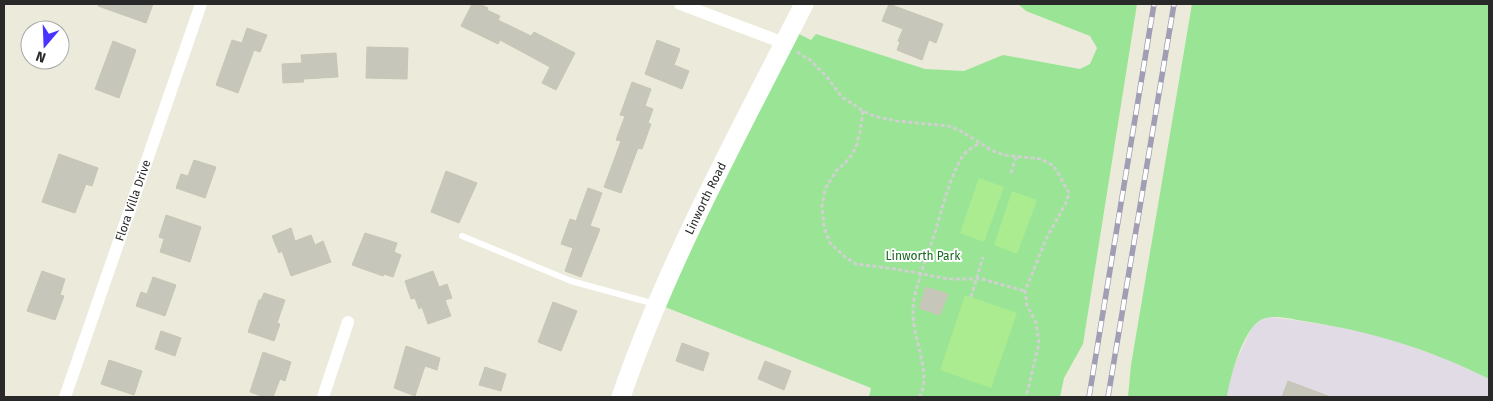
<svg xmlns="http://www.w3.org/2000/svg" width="1493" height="401" viewBox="0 0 1493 401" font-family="'Fira Sans',sans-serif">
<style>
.industrial{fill:#e0dbe4}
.green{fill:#99e595}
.pitch{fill:#abec90}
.building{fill:#c7c6ba;stroke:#c7c6b4}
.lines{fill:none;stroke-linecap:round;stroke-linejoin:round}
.path{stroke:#d0d0d0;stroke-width:3;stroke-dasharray:4 2.5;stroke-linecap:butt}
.service{stroke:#fff;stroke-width:6}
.minor{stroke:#fff;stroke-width:12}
.secondary{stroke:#fff;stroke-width:19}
.rail-casing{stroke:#a09db4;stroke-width:5.5}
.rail{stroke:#fff;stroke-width:4;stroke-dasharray:11;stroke-linecap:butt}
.labels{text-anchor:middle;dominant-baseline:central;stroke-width:4;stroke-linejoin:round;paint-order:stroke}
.street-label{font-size:12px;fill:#292929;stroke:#fff}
.park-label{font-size:12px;fill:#17681e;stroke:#fff}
</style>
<rect width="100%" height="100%" fill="#eceada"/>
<!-- industrial -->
<path class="industrial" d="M1271,317L1327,325L1378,335L1452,361L1489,379V397H1227L1229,382L1235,364L1251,329L1260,320Z"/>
<!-- green -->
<path class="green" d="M1018,4H1137L1083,344L1064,378L1060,397H869L871,388L660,305L797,33L811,40L816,34L925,69L964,71L1003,55L1080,69L1090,64L1097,48L1090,36L1026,11Z
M1192,4H1489V379C1430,349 1369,331 1304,321C1291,319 1271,313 1259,321C1242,333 1230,377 1227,397H1128L1131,365Z"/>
<!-- pitch -->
<path class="pitch" d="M979,178L1004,187L984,242L960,233Z
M1012,191L1037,200L1017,254L994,245Z
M965,295L1017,313L991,388L940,370Z"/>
<!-- building -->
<path class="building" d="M99,4H153L146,23L98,6Z
M472,4H480L488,8L487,10L500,16L498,20L531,36L534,32L575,53L556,90L542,83L550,67L500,40L498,44L461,26Z
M889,4L943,24L936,43L929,40L922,60L897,50L900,42L898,41L903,29L882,21Z
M247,28L267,35L260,52L254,50L238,93L216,85L232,40L242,43Z
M657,40L680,49L674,65L689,71L682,89L645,74Z
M113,41L136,50L119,98L95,89Z
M367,47L408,48L407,79L366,78Z
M336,53L338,77L303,79L304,82L283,83L282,64L302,63L301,55Z
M632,82L651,89L645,106L653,109L648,123L651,124L642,149L638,148L621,193L604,187L621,141L616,140L625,116L620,115Z
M59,154L98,168L92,186L86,184L75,213L42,202Z
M194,160L216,167L205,198L176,188L181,174L188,176Z
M446,171L477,183L459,223L431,212Z
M588,188L602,193L590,226L600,229L581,277L565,271L573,248L561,244L570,219L576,221Z
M166,215L201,227L190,262L160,252L164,239L159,237Z
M291,228L295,241L311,235L315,245L323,241L331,262L291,276L282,251L279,253L272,236Z
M365,233L397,243L394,252L401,255L393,277L384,274L383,276L352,265Z
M42,271L65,279L60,295L64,296L55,320L27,311Z
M433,271L439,287L447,284L452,298L445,300L451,316L428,324L422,307L419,309L415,298L411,299L405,281Z
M153,277L176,285L165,316L136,306L141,292L147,294Z
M926,287L948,294L940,315L919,308Z
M264,293L285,300L277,323L280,324L274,341L248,332L259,300H261Z
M553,302L577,311L561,351L538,342Z
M161,331L181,338L175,356L155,349Z
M682,343L709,353L703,371L676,361Z
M406,346L440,358L437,370L425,366L415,396L394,388Z
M263,352L291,362L285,381L280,379L273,397H264L250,392Z
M109,360L142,371L134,395L101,384Z
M765,361L791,371L784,390L758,379Z
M485,367L506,374L501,391L479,385Z
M1288,381L1328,396V397H1282Z"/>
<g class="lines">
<!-- path -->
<path class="path" d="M797,52L810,60L827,77L842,97L863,111L874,116L897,121L948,126L959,130L993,151L1004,155L1041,159L1054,166L1069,193L1066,203L1047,237L1025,291L1027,305L1036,323L1039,343L1026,397
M863,111L860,131L856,147L849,159L836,171L825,189L822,206L824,227L830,243L845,257L856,264L896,269L949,279H982L1025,291
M1011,173L1016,157
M971,297L983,257
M919,397C933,376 912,337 913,311C913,290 928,254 935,233C942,209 949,179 962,157C965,151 974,147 980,143"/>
<!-- service -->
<path class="service" d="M462,236L571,281L655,304"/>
<!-- minor -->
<g class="minor">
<path d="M680,4L784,43"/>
<path id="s1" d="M65,397L201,4"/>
<path d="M323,397L348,322"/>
</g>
<!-- secondary -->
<path class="secondary" id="s2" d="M621,397C668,260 739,133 804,4"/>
<defs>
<path id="rail" d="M1089,397L1154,4
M1108,397L1174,4"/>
</defs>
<!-- rail casing -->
<use href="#rail" class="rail-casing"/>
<!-- rail -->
<use href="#rail" class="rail"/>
</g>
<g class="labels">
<!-- street labels -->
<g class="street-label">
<text stroke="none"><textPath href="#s2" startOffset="216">Linworth Road</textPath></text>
<text stroke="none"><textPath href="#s1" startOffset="208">Flora Villa Drive</textPath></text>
</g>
<!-- park labels -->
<g class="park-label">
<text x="923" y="256">Linworth Park</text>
</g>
</g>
<!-- border -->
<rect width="1493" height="401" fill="none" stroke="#292929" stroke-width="10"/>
<!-- north arrow -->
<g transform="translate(45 45) rotate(199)"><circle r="24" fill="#ffffff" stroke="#a9a9a9"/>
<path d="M0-4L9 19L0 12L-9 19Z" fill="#4934ff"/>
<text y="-8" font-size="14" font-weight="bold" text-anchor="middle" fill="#292929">N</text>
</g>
</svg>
